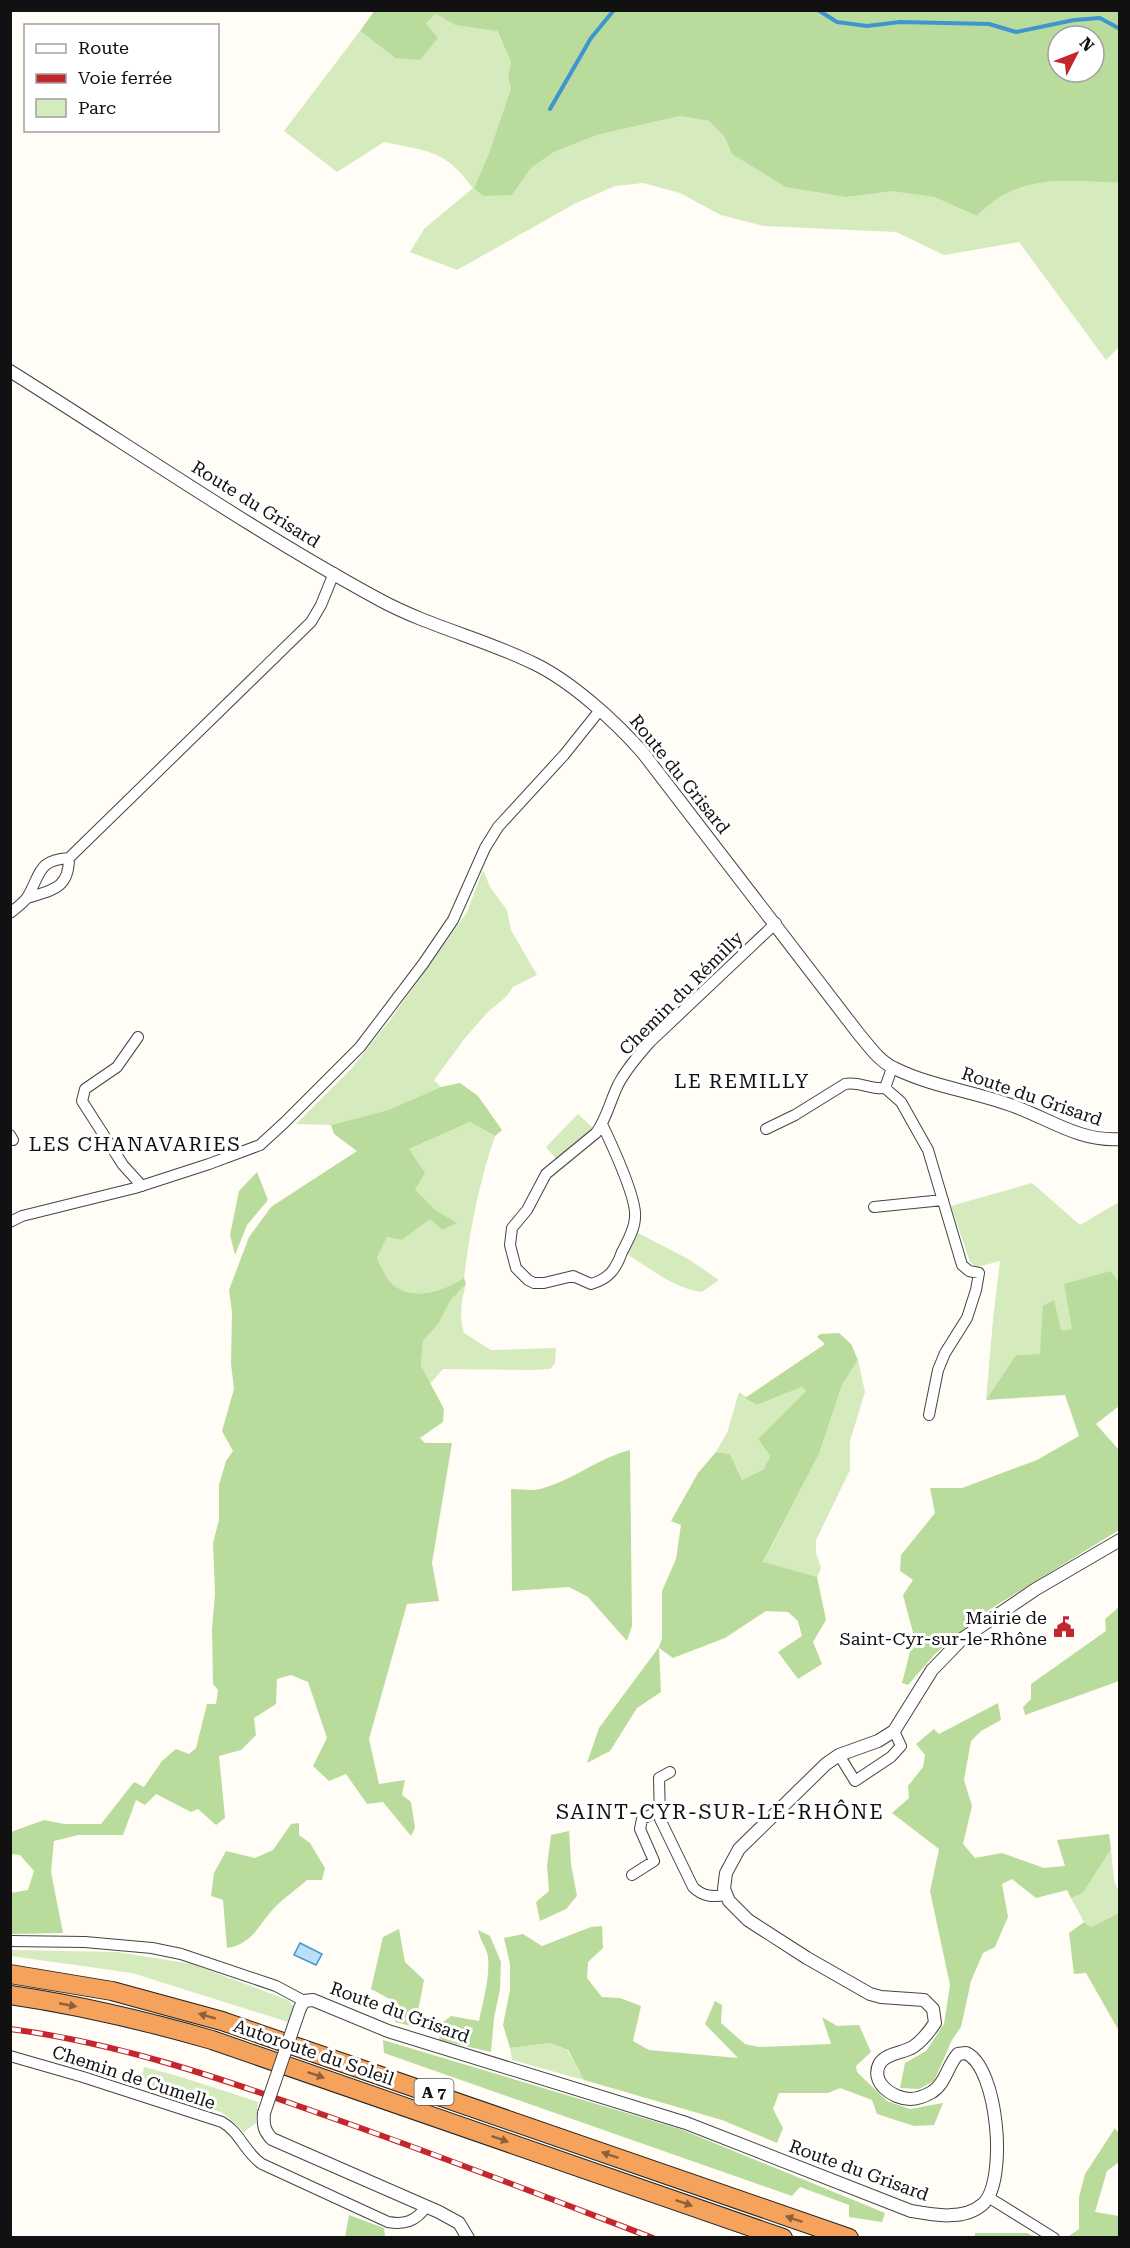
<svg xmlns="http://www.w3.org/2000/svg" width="1130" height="2248" viewBox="0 0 1130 2248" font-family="'Roboto Serif',serif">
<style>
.green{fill:#d5ebbd}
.forest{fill:#b9dc9c;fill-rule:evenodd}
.water{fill:#b9e0f7;stroke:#3f96cf;stroke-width:1.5}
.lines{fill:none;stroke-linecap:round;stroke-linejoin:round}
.stream{stroke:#3f96cf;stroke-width:4}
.minor-casing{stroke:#444;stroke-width:12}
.tertiary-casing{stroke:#444;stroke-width:14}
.motorway-casing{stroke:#222;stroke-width:20}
.minor{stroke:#fff;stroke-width:10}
.tertiary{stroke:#fff;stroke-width:12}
.motorway{stroke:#f5a25d;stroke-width:18}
.rail-casing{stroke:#c4262e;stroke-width:6}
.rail{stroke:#fff;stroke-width:4;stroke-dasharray:11;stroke-linecap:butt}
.tertiary-bridge-casing{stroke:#444;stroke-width:14;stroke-linecap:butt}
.tertiary-bridge{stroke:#fff;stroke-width:12}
.oneway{fill:#8e613b}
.labels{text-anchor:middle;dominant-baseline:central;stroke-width:6;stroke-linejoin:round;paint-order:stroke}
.shield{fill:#fff;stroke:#585858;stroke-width:1.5}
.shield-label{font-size:16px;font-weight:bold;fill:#111}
.street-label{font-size:18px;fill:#111;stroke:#fff}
.poi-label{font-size:18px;fill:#111;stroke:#fff;text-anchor:end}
.neighbourhood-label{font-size:20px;letter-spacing:1.5px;fill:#111;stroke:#fff}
.quarter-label{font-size:21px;letter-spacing:1.5px;fill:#111;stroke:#fff}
</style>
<rect width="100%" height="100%" fill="#fffdf5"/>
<!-- green -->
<path class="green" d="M436,14L455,25L496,30L511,62L508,78L511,88L489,153L474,188L512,195L531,168L554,152L597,135L680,116L709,121L724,136L732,154L847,197L892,190L934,197L977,216C1016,173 1067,181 1119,183V347L1106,360L1019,242L944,255L896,232L764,226L721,215L680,193L643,183L615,186L576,203L457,270L410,252L424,229L473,188C444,149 430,152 384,142L337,172L284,131L360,31L395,58Z
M483,870L490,887L507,910L511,930L537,975L513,987L507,996L488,1012L465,1038L434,1080L441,1087L388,1110L331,1125L296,1124L351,1069L391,1019L467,912Z
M578,1114L593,1128L582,1141L556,1159L546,1147Z
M470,1122L495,1136C479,1183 470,1229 464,1278C443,1291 414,1302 392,1284C386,1278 381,1266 377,1258L387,1237L402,1240L430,1219L456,1223L435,1210L415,1189L409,1149Z
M1032,1183L1080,1225L1119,1202V1283L1111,1271L1072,1329L1061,1330L1040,1354L1016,1355L986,1400L993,1320L1000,1261L977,1267L970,1262L951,1206Z
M638,1233L690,1260L719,1280L702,1292C673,1288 651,1269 627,1254Z
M466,1284C461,1302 459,1315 464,1333L491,1350L556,1348L555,1363L550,1369L535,1370L443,1369L430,1384L421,1367L423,1341L439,1323L450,1301Z
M858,1360L865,1392L850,1441V1470L816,1540V1553L821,1568L817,1577L763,1563L819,1454L842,1385Z
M802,1387L806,1391L758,1439L770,1456L764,1469L742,1480L730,1454L716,1452L727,1433L739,1392L758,1405Z
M1111,1849L1114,1880L1119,1893V1913L1091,1927L1084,1922L1071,1898L1083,1893Z
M11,1950L117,1952L192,1964L288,2000L293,2006L288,2022L132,1973L11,1956Z
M550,2043L567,2050L584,2080L512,2060L510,2048Z
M144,2067L178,2076L258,2102L256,2123L244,2132L223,2113L140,2084Z"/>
<!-- forest -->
<path class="forest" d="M375,10L1119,11V183C1067,181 1016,173 977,216L934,197L892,191L847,197L786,187L732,154L724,136L709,121L680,116L597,135L554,152L531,168L512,195L483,196L474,188L489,153L511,88L508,78L511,62L497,31L455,25L436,14L426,24L438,38L420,60L395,58L360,31ZM1058,36H1094V72H1058Z
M460,1083L478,1096L502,1130L495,1136L470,1122L409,1149L425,1173L415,1189L435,1210L457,1223L442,1230L430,1219L402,1240L387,1237L377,1258C381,1266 386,1278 392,1284C414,1302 443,1291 464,1278L466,1284L450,1301L439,1323L423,1341L421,1366L444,1409L443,1422L420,1438L425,1443H452L432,1563L439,1601L407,1604L369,1739L379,1784L405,1780L402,1795L411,1802L415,1828L411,1836L383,1802L367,1804L346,1774L329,1781L313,1766L327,1738L308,1682L291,1675L277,1679L276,1704L254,1718L256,1735L241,1750L219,1756L225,1818L216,1825L198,1809L191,1812L156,1794L145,1805L136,1800L123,1835H78L54,1841L51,1872L63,1933L11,1934L10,1893L28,1890L34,1871L20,1855L11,1854V1832L44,1820L64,1824H101L134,1782L144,1787L162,1761L176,1749L189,1754L196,1748L207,1704H216L218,1690L213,1684L212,1629L215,1594L213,1543L219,1520V1485L226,1461L233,1451L222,1431L234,1389L231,1364L232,1312L229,1290L249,1237L271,1207L357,1151L334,1134L331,1125L388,1110L441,1087Z
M257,1172L268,1200L247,1225L235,1255L230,1235L239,1191Z
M1111,1271L1119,1283V1406L1096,1424L1119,1450V1530L984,1613L935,1654L908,1685L902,1683L914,1636L903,1595L913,1580L900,1571L901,1555L935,1513L930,1488H962L1037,1460L1079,1436L1065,1395L986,1400L1016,1355L1040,1354L1043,1306L1054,1300L1061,1330L1072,1329L1064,1284Z
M839,1333L851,1344L858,1360L842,1385L819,1454L763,1562L817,1577L826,1620L813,1642L822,1664L798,1679L778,1652L802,1636L798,1621L788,1612L766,1611L725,1638L673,1658L659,1648L661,1692L637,1708L610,1751L587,1763L599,1728L659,1647L662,1638V1591L676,1559L681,1525L671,1521L698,1473L716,1452L730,1454L742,1480L764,1469L770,1456L758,1439L806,1391L802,1387L757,1405L745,1398L825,1344L817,1337L820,1334Z
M630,1450L632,1626L627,1641L588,1597L569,1587L512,1591L511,1489C520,1489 531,1491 540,1489C572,1481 598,1458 630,1450Z
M1119,1607V1681L1025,1715L1023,1707L1031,1699V1684L1106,1631L1105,1619Z
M998,1703L1001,1720L981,1731L971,1741L964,1780L972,1806L963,1844L975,1858L1002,1853L1044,1868L1065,1866L1057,1840L1109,1834L1111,1849L1083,1893L1071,1898L1067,1890L1036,1898L1012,1879L1002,1884L1008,1917L995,1947L983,1953L971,1981L961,2027L952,2040L934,2081L919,2089L900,2088L905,2063L926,2051L944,2024L950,1985L930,1891L939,1849L892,1813L909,1798L908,1786L923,1767L925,1755L916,1744L934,1729L939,1734Z
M299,1823V1835L310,1843L325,1868L322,1880H307C297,1889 285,1897 275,1907C258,1925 254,1943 227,1948L223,1900L211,1896L214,1873L226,1851L255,1858L273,1850L291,1824Z
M569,1831L571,1864L577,1896L566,1909L540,1921L536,1902L549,1891L547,1866L551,1835Z
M1119,1913V2031L1086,1973L1074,1974L1069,1933L1084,1922L1091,1927Z
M602,1926L603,1948L588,1962L587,1978L602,1997L620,1998L641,2006L633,2041L649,2050L738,2058L705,2024L715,2001L722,2005L721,2023L745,2044L759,2047L831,2044L822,2017L837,2026L859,2025L871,2052L856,2066L857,2072L887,2101L910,2109L943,2103L934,2125L914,2126L877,2114L872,2100L840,2088L828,2093H779L773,2109L783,2128L777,2143L722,2120L584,2080L568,2050L550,2043L510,2048L503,2025L510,1990V1964L504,1938L523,1934L542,1946L591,1927Z
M399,1929L405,1962L424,1980L415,2027L395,2022L399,2004L371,1989L383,1937Z
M478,1930L490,1936L501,1962L500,1989L494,2018L491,2052L439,2040L442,2023L451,2016L479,2021C483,2001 490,1978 488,1957C487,1948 480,1941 478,1930Z
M383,2040L680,2129L885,2213L882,2222L849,2217V2205L800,2187L792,2196L384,2053Z
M1115,2128L1119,2134V2162L1107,2171L1095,2212L1119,2216V2237H1071L1069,2236L1079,2229V2197L1085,2174Z
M349,2215L384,2228L385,2236L345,2237Z
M975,2233H1027L1035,2237H975Z"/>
<!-- water -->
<path class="water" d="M300,1943L322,1954L316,1965L294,1955Z"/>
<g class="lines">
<!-- stream -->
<path class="stream" d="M818,10L837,22L867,26L900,22L989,24L1016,32L1074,20L1100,18L1120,29
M550,109L591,38L614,10"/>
<defs>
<path id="minor" d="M27,898C52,890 69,889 69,858
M10,913C16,908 24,903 28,896C41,873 38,860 69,858L311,622L321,605L334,573
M138,1037L117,1067L85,1089L82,1101L123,1165L142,1186
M892,1068L885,1088L901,1102L928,1150L962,1265L969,1271L979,1273L976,1290L967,1318L945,1353L938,1370L929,1415
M602,1124C611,1143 637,1198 635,1217C635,1229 627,1242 622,1252C616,1269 609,1279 591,1284L573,1276L544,1283H534L528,1280L516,1268L510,1245L512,1228L527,1210L546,1174L596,1133C607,1118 610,1101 618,1085C626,1069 638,1056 650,1042L776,923
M766,1129L795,1115L845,1084C859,1081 871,1090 885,1088
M10,1135L13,1140
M874,1207L943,1200
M10,1222L22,1216L135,1188L209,1164L260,1145L284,1123L360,1047L423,964L453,920L485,848L498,827L564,755L600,710
M839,1755L855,1781L891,1757L901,1746L894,1731
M670,1772L659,1778L660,1819L693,1887C703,1897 713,1897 726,1895
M632,1875L654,1861L640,1829L642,1819L659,1811
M10,1941L85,1942L152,1948L181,1954L276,1986L304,2001
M10,2056L83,2077L222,2122C240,2132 245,2153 262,2164L388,2222C405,2225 416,2221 426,2207
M988,2197L1054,2238"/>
<path id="tertiary" d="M10,371C133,448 253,531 380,600C430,627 485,639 535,664C572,682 616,722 643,753L858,1033C869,1046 879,1061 894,1068C932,1087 977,1092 1016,1107C1051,1120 1081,1142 1120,1139
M300,2008L304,2001L313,2000L388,2031L686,2123L911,2211C933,2215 964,2221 983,2204C1008,2181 998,2067 966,2053L958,2054C947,2066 946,2083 932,2092C925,2096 917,2099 910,2099C893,2099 869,2082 880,2063C887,2053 903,2053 913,2047C922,2041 929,2032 935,2023L933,2009L924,2000L881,1997L870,1994L807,1958L748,1920L729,1901L724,1889L726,1873L739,1849L826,1764L839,1755L878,1741L894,1731L932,1670L962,1639L1036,1589L1120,1540
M264,2113C263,2125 264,2131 272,2139L439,2212L459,2223L468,2238"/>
<path id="motorway" d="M10,1974L112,1991L222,2021L849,2238
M10,1995C79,2005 146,2021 212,2040L783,2238"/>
</defs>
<!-- minor casing -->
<use href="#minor" class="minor-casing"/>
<!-- tertiary casing -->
<use href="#tertiary" class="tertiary-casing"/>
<!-- motorway casing -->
<use href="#motorway" class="motorway-casing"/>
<!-- minor -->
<use href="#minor" class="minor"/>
<!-- tertiary -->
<use href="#tertiary" class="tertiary"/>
<!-- motorway -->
<use href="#motorway" class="motorway"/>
<defs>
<path id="rail" d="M10,2029C118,2043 220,2078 321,2114C433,2153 543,2196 653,2238"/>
</defs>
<!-- rail casing -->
<use href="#rail" class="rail-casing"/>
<!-- rail -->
<use href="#rail" class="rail"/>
<defs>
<path id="tertiary-bridge" d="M264,2113L300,2008"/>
</defs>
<!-- tertiary-bridge casing -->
<use href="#tertiary-bridge" class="tertiary-bridge-casing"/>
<!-- tertiary-bridge -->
<use href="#tertiary-bridge" class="tertiary-bridge"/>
</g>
<!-- one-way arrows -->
<defs><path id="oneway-solid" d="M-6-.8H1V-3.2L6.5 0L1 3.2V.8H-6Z" transform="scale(1.5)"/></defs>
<g class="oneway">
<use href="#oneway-solid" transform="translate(68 2005) rotate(11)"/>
<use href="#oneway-solid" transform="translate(207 2016) rotate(-164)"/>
<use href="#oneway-solid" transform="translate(316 2075) rotate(19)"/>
<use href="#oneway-solid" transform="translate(500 2139) rotate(19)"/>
<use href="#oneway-solid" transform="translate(610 2155) rotate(-161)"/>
<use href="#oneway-solid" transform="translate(684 2203) rotate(19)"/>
<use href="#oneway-solid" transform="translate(794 2219) rotate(-161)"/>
</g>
<!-- icons -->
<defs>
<symbol id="civic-bare" viewBox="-9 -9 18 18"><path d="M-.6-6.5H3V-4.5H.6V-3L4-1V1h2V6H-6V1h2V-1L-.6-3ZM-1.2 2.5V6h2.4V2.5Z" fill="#c4262e" stroke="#fff" stroke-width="2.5" paint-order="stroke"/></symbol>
</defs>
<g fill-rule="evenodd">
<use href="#civic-bare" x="1049" y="1612" width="30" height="30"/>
</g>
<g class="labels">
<!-- shield labels -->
<rect class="shield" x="414.5" y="2079" width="39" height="26" rx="4.5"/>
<g class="shield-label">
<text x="434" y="2092">A 7</text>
</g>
<!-- street labels -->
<g class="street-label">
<text transform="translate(256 504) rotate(32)">Route du Grisard</text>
<text transform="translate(680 774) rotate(51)">Route du Grisard</text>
<text transform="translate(681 993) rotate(-45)">Chemin du Rémilly</text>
<text transform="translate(1032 1096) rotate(19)">Route du Grisard</text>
<text transform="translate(400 2012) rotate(20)">Route du Grisard</text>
<text transform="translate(314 2052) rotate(19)">Autoroute du Soleil</text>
<text transform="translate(134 2077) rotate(18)">Chemin de Cumelle</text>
<text transform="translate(859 2170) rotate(20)">Route du Grisard</text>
</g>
<!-- poi labels -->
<g class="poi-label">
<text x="1047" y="1617">Mairie de<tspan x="1047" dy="21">Saint-Cyr-sur-le-Rhône</tspan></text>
</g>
<!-- neighbourhood labels -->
<g class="neighbourhood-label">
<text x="742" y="1081">LE REMILLY</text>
<text x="135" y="1144">LES CHANAVARIES</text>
</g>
<!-- quarter labels -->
<g class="quarter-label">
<text x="720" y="1812">SAINT-CYR-SUR-LE-RHÔNE</text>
</g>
</g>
<!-- border -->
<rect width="1130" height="2248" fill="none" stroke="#111111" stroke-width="24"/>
<!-- legend -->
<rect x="24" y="24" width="195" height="108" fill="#ffffff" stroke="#a0a0a0" stroke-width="1.5"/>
<rect x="36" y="44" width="30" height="9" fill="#ffffff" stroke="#a0a0a0" stroke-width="1.5"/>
<text x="78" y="54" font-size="18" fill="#111111">Route</text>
<rect x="36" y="74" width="30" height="9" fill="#c4262e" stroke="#a0a0a0" stroke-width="1.5"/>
<text x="78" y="84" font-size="18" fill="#111111">Voie ferrée</text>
<rect x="36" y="99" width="30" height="18" fill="#d5ebbd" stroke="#a0a0a0" stroke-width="1.5"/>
<text x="78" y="114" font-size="18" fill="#111111">Parc</text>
<!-- north arrow -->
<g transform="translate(1076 54) rotate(48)"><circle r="28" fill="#ffffff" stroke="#a0a0a0" stroke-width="1.5"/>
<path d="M0-4.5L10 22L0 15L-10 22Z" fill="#c4262e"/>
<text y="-9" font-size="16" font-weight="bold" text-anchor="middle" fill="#111111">N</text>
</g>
</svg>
